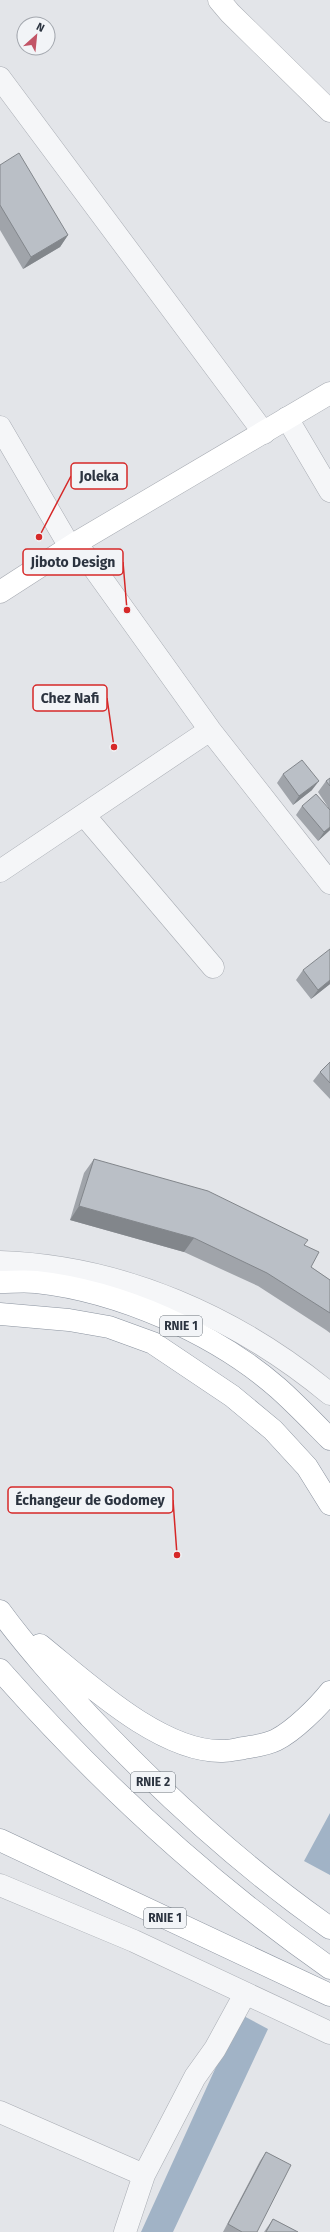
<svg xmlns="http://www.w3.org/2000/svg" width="330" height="2232" viewBox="0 0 330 2232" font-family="'Fira Sans',sans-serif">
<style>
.water{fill:#a1b3c6}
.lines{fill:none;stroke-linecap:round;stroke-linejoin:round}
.street-casing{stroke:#a8acb3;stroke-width:23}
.secondary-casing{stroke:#a8acb3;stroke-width:23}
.highway-casing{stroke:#8b939f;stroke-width:23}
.street{stroke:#f5f6f8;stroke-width:22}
.secondary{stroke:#fff;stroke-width:22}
.highway{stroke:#fff;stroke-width:22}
.wall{fill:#a0a4aa}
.shaded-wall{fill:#82868b}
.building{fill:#babfc6;stroke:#82868b}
.labels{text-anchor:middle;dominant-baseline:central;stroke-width:3;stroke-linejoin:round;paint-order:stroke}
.shield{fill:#f2f4f7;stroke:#676e77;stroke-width:1}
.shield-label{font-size:12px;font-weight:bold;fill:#2c3440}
.leader{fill:none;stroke:#d62828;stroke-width:1.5}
.callout-dot{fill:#d62828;stroke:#f2f4f7;stroke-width:1.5}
.callout{fill:#f2f4f7;stroke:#d62828;stroke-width:1.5}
.callout-label{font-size:14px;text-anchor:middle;font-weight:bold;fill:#2c3440}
</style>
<rect width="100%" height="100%" fill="#e3e5e9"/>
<!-- water -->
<path class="water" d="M330,1813V1875L304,1861Z
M240,2014L268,2029L173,2232H141Z"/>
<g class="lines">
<defs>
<path id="street" d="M0,78L264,433
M287,418L330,491
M0,427L70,547
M76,543L210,730L330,883
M84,815L213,967
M0,871L210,730
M0,1262C122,1266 237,1317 330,1394
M0,1885L134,1941L330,2033
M0,2112L144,2175
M125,2232L144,2175L195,2077L215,2049L245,1994"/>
<path id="secondary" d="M219,0L230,13L330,111
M0,592L76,543L330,393"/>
<path id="highway" d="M0,1282C12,1282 25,1281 36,1282C119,1291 215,1333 278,1388C296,1404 313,1422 330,1439
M0,1314L69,1320L109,1327L153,1343L232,1396L273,1430L307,1467L330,1504
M0,1611C27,1648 59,1683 90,1717C163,1794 243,1867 330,1928
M40,1645C86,1682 161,1753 223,1751C230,1751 237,1749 244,1748C255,1746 266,1745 276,1740C294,1731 318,1707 330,1692
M0,1670C97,1780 210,1884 330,1968
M0,1840L330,1995"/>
</defs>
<!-- street casing -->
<use href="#street" class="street-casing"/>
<!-- secondary casing -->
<use href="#secondary" class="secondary-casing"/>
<!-- highway casing -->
<use href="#highway" class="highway-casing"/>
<!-- street -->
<use href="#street" class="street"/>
<!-- secondary -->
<use href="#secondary" class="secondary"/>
<!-- highway -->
<use href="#highway" class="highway"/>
</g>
<!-- wall -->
<path class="wall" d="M0,165L68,235L60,247L23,269L0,230Z
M283,774L312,790L293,805L277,783Z
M330,778V830L318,841L296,815L302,806L328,807L318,792L326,781Z
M303,970L330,984L311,999L296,980Z
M330,1062V1099L313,1081L320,1072Z
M94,1159L304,1245L311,1267L330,1280V1333L326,1330L258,1286L184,1252L70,1220L84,1173Z
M266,2152L257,2232H223L260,2161Z
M273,2219L298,2232H264Z"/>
<!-- shaded-wall -->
<path class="shaded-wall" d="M68,235L60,247L23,269L31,257Z
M319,781L312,790L293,805L299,796Z
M330,827V830L318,841L324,832Z
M330,980V984L311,999L318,990Z
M79,1206L194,1238L184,1252L70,1220Z"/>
<!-- building -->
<path class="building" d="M19,153L68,235L31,257L0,205V165Z
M302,760L319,781L299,796L283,774Z
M330,778V786L326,781Z
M316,794L330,810V827L324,832L302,806Z
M330,949V980L318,990L303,970Z
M330,1062V1083L320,1072Z
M94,1159L208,1191L308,1240L304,1245L319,1252L311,1267L330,1280V1313L267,1273L194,1238L79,1206Z
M266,2152L291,2165L257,2232H242L228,2224Z
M273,2219L298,2232H266Z"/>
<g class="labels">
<!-- shield labels -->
<g class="shield">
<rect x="160" y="1316" width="42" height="20" rx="3"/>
<rect x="131" y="1772" width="44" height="20" rx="3"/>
<rect x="144" y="1908" width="42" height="20" rx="3"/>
</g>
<g class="shield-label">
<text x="181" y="1326">RNIE 1</text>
<text x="153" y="1782">RNIE 2</text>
<text x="165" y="1918">RNIE 1</text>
</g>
</g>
<!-- callouts -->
<path class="leader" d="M39 537L71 476M127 610L123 562M114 747L107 698M177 1555L173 1500"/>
<g class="callout-dot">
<circle cx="39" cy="537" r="4"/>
<circle cx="127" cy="610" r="4"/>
<circle cx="114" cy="747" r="4"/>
<circle cx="177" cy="1555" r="4"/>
</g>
<g class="callout">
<rect x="71" y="463" width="56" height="26" rx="4"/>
<rect x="23" y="549" width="100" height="26" rx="4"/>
<rect x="33" y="685" width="74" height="26" rx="4"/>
<rect x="8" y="1487" width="165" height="26" rx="4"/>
</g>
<g class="callout-label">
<text x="99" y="481">Joleka</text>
<text x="73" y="567">Jiboto Design</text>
<text x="70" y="703">Chez Nafi</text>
<text x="90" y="1505">Échangeur de Godomey</text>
</g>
<!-- north arrow -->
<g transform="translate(36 36) rotate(27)"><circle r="19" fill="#f2f4f7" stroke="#a3a7ae"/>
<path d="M0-3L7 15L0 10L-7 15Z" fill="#c25466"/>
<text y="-6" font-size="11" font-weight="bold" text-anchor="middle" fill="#2c3440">N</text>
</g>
</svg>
